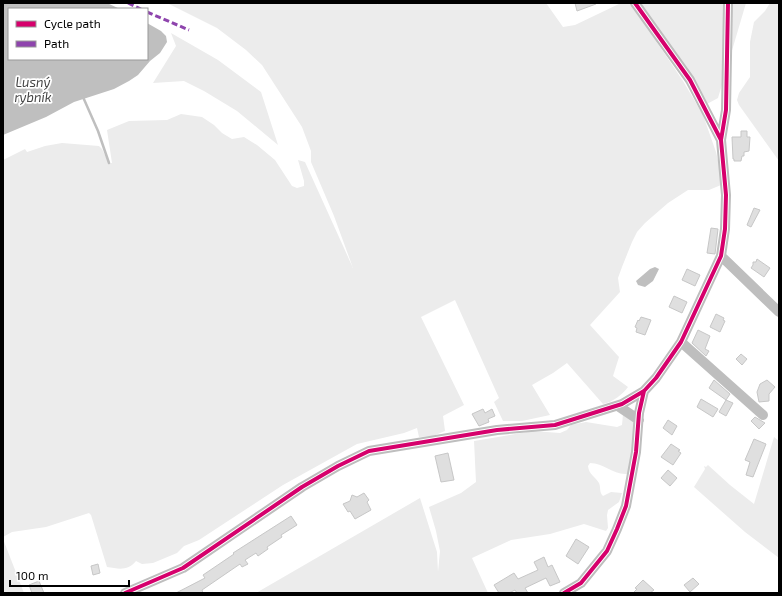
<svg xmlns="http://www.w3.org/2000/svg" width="782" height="596" viewBox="0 0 782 596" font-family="'Exo 2',sans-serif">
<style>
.green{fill:#ececec}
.water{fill:#bfbfbf}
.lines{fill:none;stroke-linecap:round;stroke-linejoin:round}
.stream{stroke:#bfbfbf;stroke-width:2.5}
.building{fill:#dfdfdf;stroke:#c7c7c7}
.minor{stroke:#bebebe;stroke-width:10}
.quiet{stroke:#8e44ad;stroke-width:3;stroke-dasharray:6 3;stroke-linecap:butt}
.cycleway-casing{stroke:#fff;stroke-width:6}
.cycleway{stroke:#d6006c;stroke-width:4}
.labels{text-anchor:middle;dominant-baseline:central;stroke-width:3.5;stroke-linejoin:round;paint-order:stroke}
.water-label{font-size:13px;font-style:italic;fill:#444;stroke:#fff}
</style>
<rect width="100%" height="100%" fill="#fff"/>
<!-- green -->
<path class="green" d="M167,3H377L378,5L377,3H501L502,4L546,3L563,27L575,25L621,3H746L718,98L707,104L656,41L683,81L703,115L716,152L722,178L721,185L709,190H688L668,203L645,223L637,232L632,242L622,267L618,278L620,292L590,325L619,357L613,376L628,387C622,395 613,402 603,404L567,363L553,373L532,385L550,415L522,421H503L494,402L499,398L455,300L421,317L464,405L443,416L445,431L433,436L419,437L417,428L404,433L357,444L283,485L199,540L184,546L177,553L153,563L142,564L136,561C128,571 119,569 107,567L91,515L89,513L46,527L12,532L3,537V160L25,149L27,152L45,146L62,143L99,146L102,149L109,163H112L107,130L129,121L167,120L181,114L202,117L214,125L222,133L232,139L244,137L257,145L275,160L292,186L297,188L304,186V181L298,160L305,162L353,268L334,216L311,162V151L302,127L262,65L246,50L217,28Z
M770,3H779V161L739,105L737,100L739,93L750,77V42L754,22L765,11Z
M171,33L218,60L261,92L278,145L237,111L204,91L184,81L153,83L176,46Z
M623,414L635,423L630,463L627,474C613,475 604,463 590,463L588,466C589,475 595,476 599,483C601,488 599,492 603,496L611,492L622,493L619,502L608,510L607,515L608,528L606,531L584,524L550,534L511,540L472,558L488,593H256L420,498L437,552L438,572L440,551L436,531L429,507L461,493L476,482L474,441L533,431L560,433L567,430L571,425L586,422L617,427L622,425Z
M774,437L779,441V558L745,532L694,487L705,469L704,466L706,467L708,465L730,485L754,504Z
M3,539L24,593H3Z"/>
<!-- water -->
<path class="water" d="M3,3H107L120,9H9V59H147V23L161,31L166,36L167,42L160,53L150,61L138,75L129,81L114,89L74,102L46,117L3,135Z
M655,267L659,269L653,281L645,287L638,285L636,281L650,269Z"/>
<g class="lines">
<!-- stream -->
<path class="stream" d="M83,97L98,131L109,163"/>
</g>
<!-- building -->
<path class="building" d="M575,3H596V4L577,11Z
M741,131H747V137H750L749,151L744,152V156H742L741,161H734V159H733L732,137H741Z
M754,208L760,210L751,227L747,225Z
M711,228L718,229L715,254L707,253Z
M757,259L770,268L764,277L751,268L753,265V262H756Z
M687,269L700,275L695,286L682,280Z
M674,296L687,302L682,313L669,307Z
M716,314L724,318L723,320L725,321L720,332L710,327Z
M641,317L651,320L645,335L636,332L637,328L635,327L638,320L639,321Z
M698,330L710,336L705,349L709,351L706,356L692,343Z
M741,354L747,359L742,365L736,359Z
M714,380L730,394L726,400L709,388Z
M767,380L775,387L769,394V401L759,402L757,392L760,384Z
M701,399L718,409L713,417L697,407Z
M726,400L733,403L726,416L719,412Z
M483,409L485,413L492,409L495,416L488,419L489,422L479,426L472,414Z
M755,417L765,423L759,429L751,421Z
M668,420L677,426L672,435L663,428Z
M754,439L766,444L753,477L746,475L750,462L745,460Z
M671,444L680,450L678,451L681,453L673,465L661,457Z
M448,453L454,480L441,482L435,456Z
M668,470L677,478L670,486L661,478Z
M364,493L369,500L367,502L371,510L355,519L350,511L348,512L343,504L350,501L352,495L357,497Z
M291,516L297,525L281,535L282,537L267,547L268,549L258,556L256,553L245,560L248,564L242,567L240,564L202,590L203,593H176L205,578L203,575L234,554L233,553Z
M576,539L589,547L578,564L566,556Z
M544,557L548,567L552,565L560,582L550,586L546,578L525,588L528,593H517L515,590L509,593H499L494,585L514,573L518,579L538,570L534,562Z
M98,564L100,573L93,575L91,566Z
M693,578L699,584L690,592L684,585Z
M643,580L654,590L650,593H633L637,589L635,588Z
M39,581L44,593H32L29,585Z"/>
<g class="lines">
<!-- minor -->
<path class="minor" d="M635,3L690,80L721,140
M721,256L779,312
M681,342L763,415
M618,406L639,420
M125,593L183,568L302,487L338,466L369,451L497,430L555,425L622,404L644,391L656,378L681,342L721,256L725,229L726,195L721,140L726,110L728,3
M564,593L581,583L607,551L617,529L626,506L636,452L639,413L644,391"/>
<!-- quiet -->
<path class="quiet" d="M128,3L141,9
M147,12L189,30"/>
<defs>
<path id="cycleway" d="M635,3L690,80L721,140
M125,593L183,568L302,487L338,466L369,451L497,430L555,425L622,404L644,391L656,378L681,342L721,256L725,229L726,195L721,140L726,110L728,3
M564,593L581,583L607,551L617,529L626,506L636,452L639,413L644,391"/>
</defs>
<!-- cycleway casing -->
<use href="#cycleway" class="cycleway-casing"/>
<!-- cycleway -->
<use href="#cycleway" class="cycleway"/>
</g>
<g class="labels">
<!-- water labels -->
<g class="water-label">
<text x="33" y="82">Lusný<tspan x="33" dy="15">rybník</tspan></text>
</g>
</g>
<!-- border -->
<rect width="782" height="596" fill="none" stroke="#000000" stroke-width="8"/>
<!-- legend -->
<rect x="8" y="8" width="140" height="52" fill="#ffffff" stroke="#999999"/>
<rect x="16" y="21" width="20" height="6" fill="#d6006c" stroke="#999999"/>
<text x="44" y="28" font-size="12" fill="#000000">Cycle path</text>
<rect x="16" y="41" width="20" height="6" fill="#8e44ad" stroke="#999999"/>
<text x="44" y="48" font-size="12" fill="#000000">Path</text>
<!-- scale -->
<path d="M10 580v6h119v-6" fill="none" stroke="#000000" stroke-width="2"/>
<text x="16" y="580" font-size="12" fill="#000000" stroke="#ffffff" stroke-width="3" paint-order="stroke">100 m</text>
</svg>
